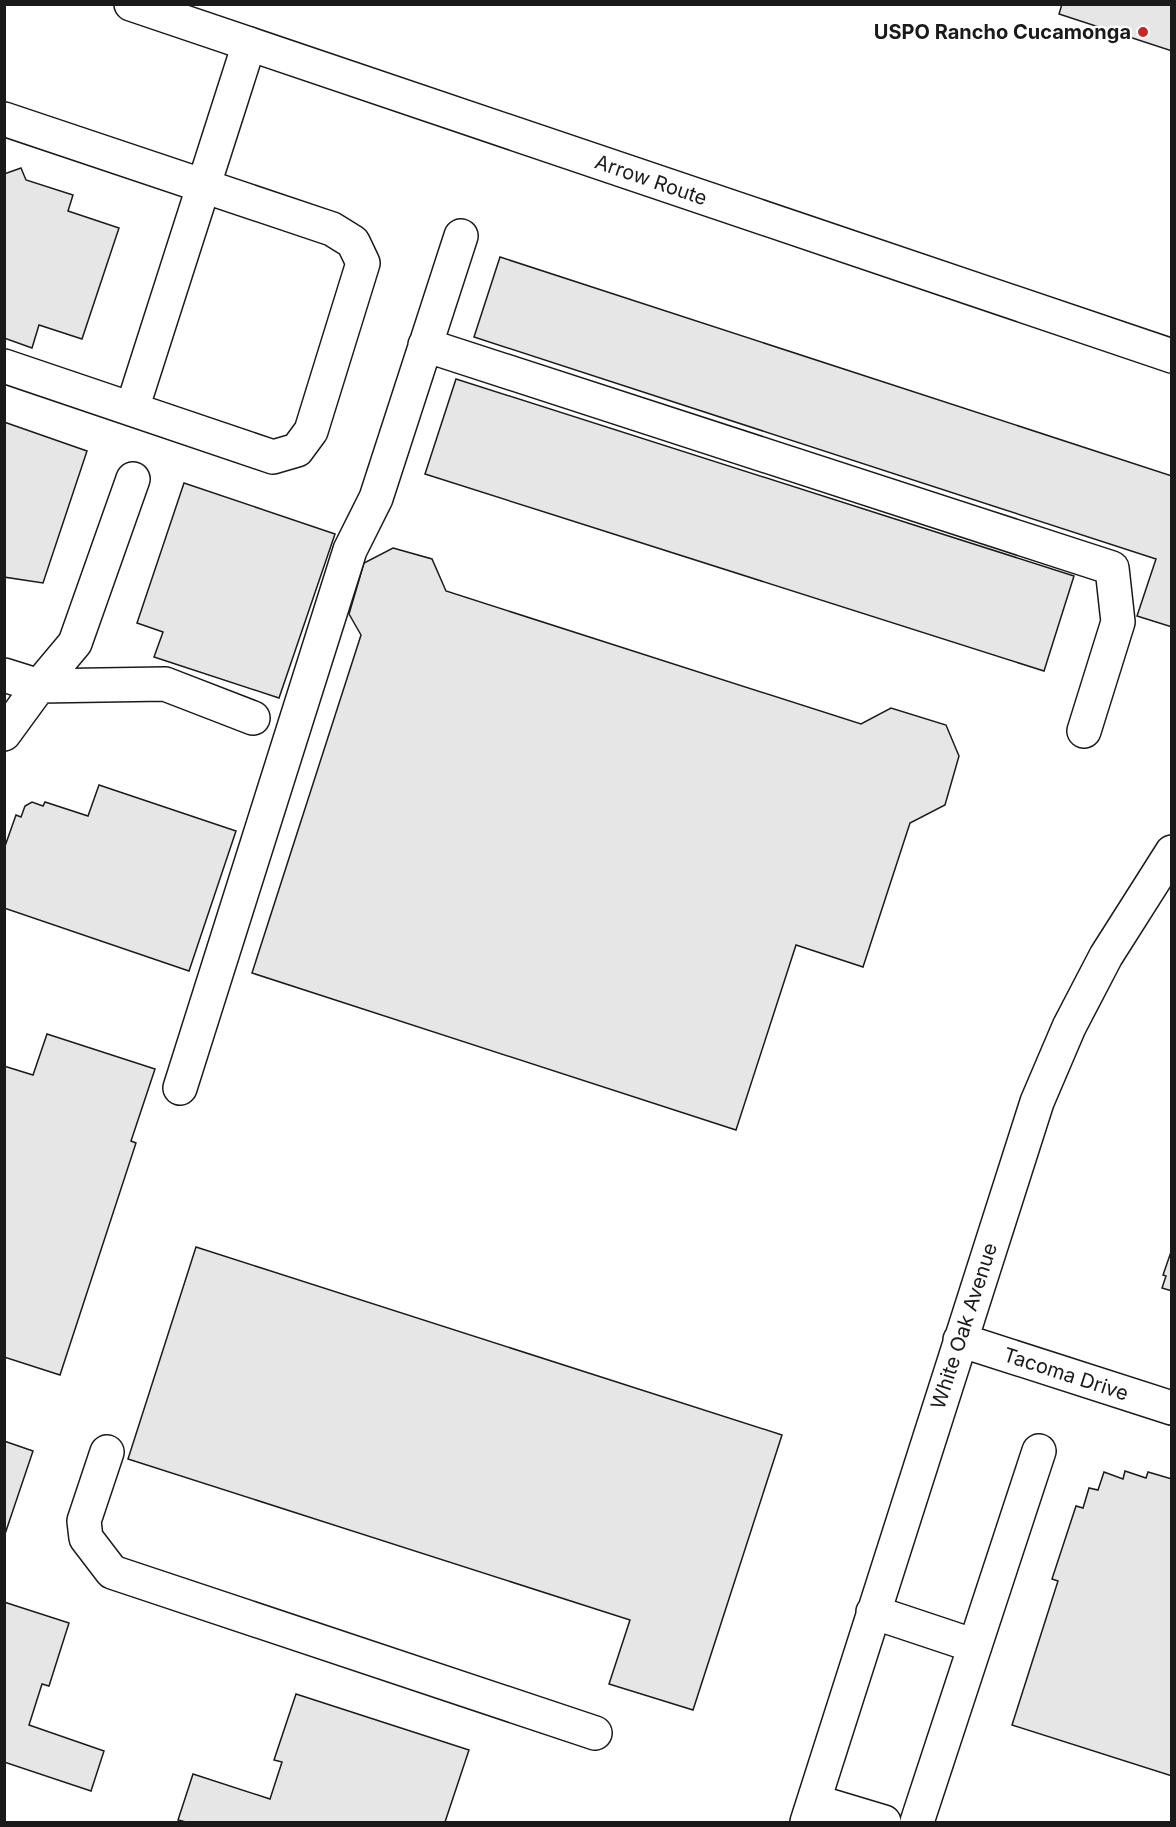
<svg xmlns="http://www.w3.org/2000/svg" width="1176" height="1827" viewBox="0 0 1176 1827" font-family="Inter,sans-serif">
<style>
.building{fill:#e6e6e6;stroke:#1a1a1a;stroke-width:1.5}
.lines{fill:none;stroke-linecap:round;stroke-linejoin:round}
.minor-casing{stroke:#1a1a1a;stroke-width:36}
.major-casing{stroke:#1a1a1a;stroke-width:36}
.minor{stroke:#fff;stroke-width:33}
.major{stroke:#fff;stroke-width:33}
.poi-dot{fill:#c62828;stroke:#fff;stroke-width:2}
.labels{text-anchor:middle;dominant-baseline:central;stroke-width:4.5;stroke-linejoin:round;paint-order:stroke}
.poi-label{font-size:20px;font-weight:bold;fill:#1a1a1a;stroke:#fff;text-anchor:end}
.street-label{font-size:20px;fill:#1a1a1a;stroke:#fff}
</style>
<rect width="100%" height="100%" fill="#fff"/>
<!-- building -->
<path class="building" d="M1062,4H1172V51L1059,14Z
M21,168L26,180L73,195L68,211L119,228L82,339L39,325L32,348L4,338V174Z
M500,257L1172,476V627L1137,616L1156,559L474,337Z
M456,379L1074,576L1044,671L425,474Z
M4,422L87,451L43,583L4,577Z
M184,483L335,534L279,698L154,657L163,632L137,623Z
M393,548L432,559L446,591L861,724L891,708L946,725L959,756L945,805L910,823L863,967L796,945L736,1130L252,973L361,635L349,614L364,563Z
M99,785L236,831L189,971L4,908V849L16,815L21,817L25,806L32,802L43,806L45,802L88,816Z
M47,1034L155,1069L131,1141L136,1143L60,1375L4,1357V1066L33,1075Z
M196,1247L782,1435L693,1710L609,1684L630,1620L128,1459Z
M1172,1249V1291L1162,1288L1166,1276L1163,1275Z
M4,1441L33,1451L4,1537Z
M1125,1471L1146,1478L1148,1472L1172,1479V1776L1012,1725L1058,1581L1052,1579L1076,1506L1083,1508L1089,1488L1098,1490L1104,1472L1123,1479Z
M4,1602L69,1623L49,1686L42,1684L29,1725L104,1751L91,1791L4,1762Z
M296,1694L469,1750L445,1822H186L178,1820L193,1774L270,1799L282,1762L274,1760Z"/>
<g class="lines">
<defs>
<path id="minor" d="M4,119L332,229L353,242L363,263L311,431L297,450L273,457L4,366
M425,345L1112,568L1118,622L1084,731
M132,409L249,44
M4,675L39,686L165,684L253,718
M4,734L39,686L75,643L133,479
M180,1088L350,550L376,498L461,236
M960,1340L1172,1408
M107,1452L84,1521L86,1538L112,1572L595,1733
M873,1612L975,1646
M814,1801L884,1822
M807,1822L1037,1102L1069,1027L1106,956L1172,852
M917,1822L1039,1451"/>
<path id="major" d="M131,4L1172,356"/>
</defs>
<!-- minor casing -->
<use href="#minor" class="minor-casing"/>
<!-- major casing -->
<use href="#major" class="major-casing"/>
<!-- minor -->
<use href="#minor" class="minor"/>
<!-- major -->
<use href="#major" class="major"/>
</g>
<!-- markers -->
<circle class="poi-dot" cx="1143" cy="32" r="6"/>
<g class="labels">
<!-- poi labels -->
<g class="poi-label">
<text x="1131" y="32">USPO Rancho Cucamonga</text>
</g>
<!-- street labels -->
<g class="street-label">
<text transform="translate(651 180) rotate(19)">Arrow Route</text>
<text transform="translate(964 1326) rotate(-72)">White Oak Avenue</text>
<text transform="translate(1066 1374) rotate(18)">Tacoma Drive</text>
</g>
</g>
<!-- border -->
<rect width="1176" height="1827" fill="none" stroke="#1a1a1a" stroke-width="12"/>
</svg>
